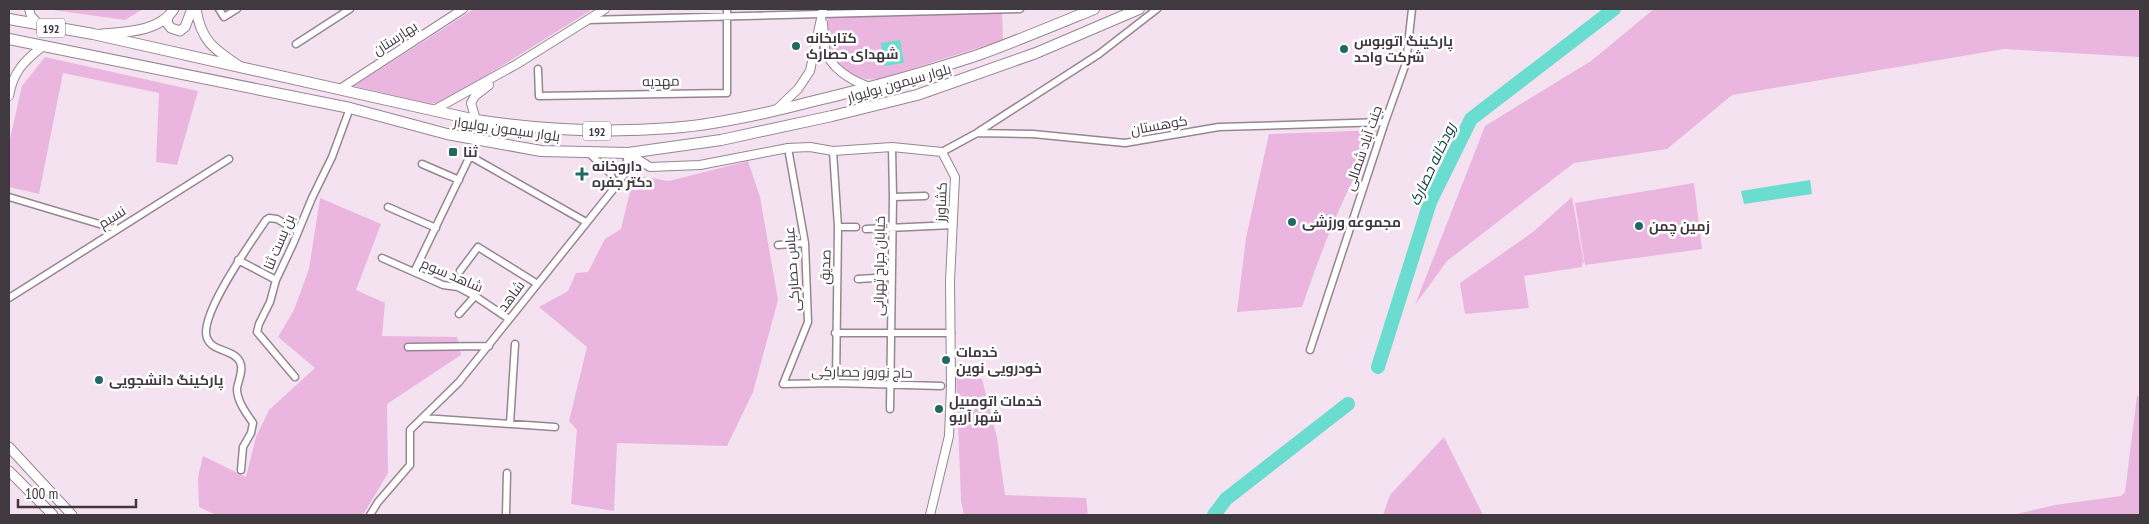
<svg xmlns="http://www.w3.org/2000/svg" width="2149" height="524" viewBox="0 0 2149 524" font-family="'PT Sans Narrow',Cairo,sans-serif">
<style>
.green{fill:#eab6df}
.water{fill:#6bdcd0}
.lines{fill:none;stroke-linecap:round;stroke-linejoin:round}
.river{stroke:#6bdcd0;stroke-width:14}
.minor-casing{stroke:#968692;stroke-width:9}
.tertiary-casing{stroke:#968692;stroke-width:10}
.secondary-casing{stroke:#968692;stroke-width:11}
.primary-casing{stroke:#968692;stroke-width:12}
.minor{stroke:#fff;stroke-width:6}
.tertiary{stroke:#fff;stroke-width:8}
.secondary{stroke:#fff;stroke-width:9}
.primary{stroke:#fff;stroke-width:10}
.poi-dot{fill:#1f6962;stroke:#fff;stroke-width:2}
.labels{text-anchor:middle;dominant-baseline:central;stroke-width:5;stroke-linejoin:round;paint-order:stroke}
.shield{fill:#fff;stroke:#797479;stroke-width:1}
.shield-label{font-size:12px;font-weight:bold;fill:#40393f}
.street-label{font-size:14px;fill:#40393f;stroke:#fff}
.poi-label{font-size:14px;font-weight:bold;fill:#40393f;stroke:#fff;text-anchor:start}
.water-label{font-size:15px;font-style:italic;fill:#10443f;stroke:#fff}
</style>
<rect width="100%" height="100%" fill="#f4e2f0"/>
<!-- green -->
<path class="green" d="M46,9H143L125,20Z
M474,9H593L444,102L430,104L354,86Z
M1654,9H2140V57L2004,49L1732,95L1667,149L1574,163L1447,261L1415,305L1485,126L1591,61Z
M1002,13L1003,40L880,79C858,82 838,71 829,49C826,40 828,26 828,17Z
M45,57L198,91L177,165L156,162L159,93L63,73L39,194L9,187V143L22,86Z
M1380,130C1346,187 1323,245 1302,307L1237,312L1246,238L1269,134Z
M748,161L760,197L778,300L753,392L727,446L617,443L614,511L571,504L577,430L569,421L587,347L539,307L568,291L576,273L588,272L605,239L621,229L634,175L669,181Z
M1694,183L1702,249L1585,265L1575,203Z
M1572,197L1584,263H1582V267L1524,276L1529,308L1465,314L1460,283L1533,232Z
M320,198L381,224L356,290L385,303L382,336L457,337L461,355L387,404L388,473L363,515H216L199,507L198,477L203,456L246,477L256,437L269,410L315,368L278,337L294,310L309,269Z
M956,373L982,379L997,438L1005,495L1086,498L1088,515H964L961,501Z
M2137,396L2140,397V515H2012L2055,505L2121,496L2125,492Z
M1444,437L1483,515H1383L1390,495Z"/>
<!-- water -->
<path class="water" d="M900,40L904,63L885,66L881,43Z
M1810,180L1812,194L1744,204L1741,191Z"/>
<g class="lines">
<!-- river -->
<path class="river" d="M1378,367L1430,202L1471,119L1614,9
M1214,515L1226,499L1348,404"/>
<defs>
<path id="minor" d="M219,9L224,17L237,9
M587,20L1020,9
M296,44L350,9
M538,69L539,96L727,93V9
M978,132L1099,54L1157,9
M788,148L805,243L808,322L783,384L836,383L941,386
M833,151L838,227L836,383
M942,152L977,133L1033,134L1125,143L1219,127L1385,122
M589,153L610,173L616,186L625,173L628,153
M422,164L459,180
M9,197L116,229
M893,197L925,196
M388,207L436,228
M838,227H856
M866,229L953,225
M778,245L805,243
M382,258L443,285L458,287L475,296L509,319
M238,260L276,280
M460,271L478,247L536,283
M414,272L470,156L586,222
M858,279L892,277
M9,298L229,159
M459,314L475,296
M835,333H951
M408,347L489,346
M1310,350L1385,122L1406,63L1412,9
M295,377L257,332L259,324L270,302L276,280L293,244L312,198L332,157L350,108
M890,409L893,197L892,147
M423,418L555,427
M510,424L515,344
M241,470L243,447L251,433L253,423C246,413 237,401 237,389C238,380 244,371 240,362C234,349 212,352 207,338C198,316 252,241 266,220L269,218L277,219L297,231
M370,515L378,502L410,465V430L459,382L616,186
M506,515L507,473"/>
<path id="tertiary" d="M29,9L31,16L40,25
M823,23C824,31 823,40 825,48C829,68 852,81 870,87
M340,89L463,9
M9,96C13,72 24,61 43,46
M434,110L517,64L605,9
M776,110L798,89L810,71L823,9
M476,120L471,103L475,96L489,85
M628,153L650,167L700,165L788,148L810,147L833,151L892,147L942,152L955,177L950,281L951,386L949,436L930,515"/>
<path id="secondary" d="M196,9C201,41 214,49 239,66
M168,17L167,23L171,28L180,31L185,27L192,9
M102,34C126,32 159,32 174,9
M9,447L72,515
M9,471L53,515"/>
<path id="primary" d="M9,19L93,34L476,120C541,130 607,133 672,128C720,124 768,113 814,101C869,88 924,73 978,55C1017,41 1055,25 1094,9
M9,39L350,108L447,134L541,151L628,153L721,140L832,116L917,95L1036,53L1139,9"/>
</defs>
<!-- minor casing -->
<use href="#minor" class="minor-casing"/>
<!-- tertiary casing -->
<use href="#tertiary" class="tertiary-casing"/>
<!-- secondary casing -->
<use href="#secondary" class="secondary-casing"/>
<!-- primary casing -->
<use href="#primary" class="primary-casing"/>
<!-- minor -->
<use href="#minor" class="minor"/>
<!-- tertiary -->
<use href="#tertiary" class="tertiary"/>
<!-- secondary -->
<use href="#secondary" class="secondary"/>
<!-- primary -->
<use href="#primary" class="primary"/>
</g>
<!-- markers -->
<g class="poi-dot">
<circle cx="796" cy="46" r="5"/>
<circle cx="1344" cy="49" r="5"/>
<rect x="448" y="147" width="10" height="10" rx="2.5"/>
<path d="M579.5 166.5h5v5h5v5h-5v5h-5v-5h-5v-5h5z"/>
<circle cx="1292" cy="222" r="5"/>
<circle cx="1639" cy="226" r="5"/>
<circle cx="946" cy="360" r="5"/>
<circle cx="99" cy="380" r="5"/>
<circle cx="939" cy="409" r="5"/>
</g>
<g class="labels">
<!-- shield labels -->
<g class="shield">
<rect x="37" y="18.5" width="28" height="19" rx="4"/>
<rect x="583" y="121.5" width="28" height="19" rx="4"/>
</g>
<g class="shield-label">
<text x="51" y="28">192</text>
<text x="597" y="131">192</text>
</g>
<!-- street labels -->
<g class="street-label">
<text transform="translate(395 38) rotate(-33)">بهارستان</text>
<text transform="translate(661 81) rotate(-1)">مهدیه</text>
<text transform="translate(899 83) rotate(-16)">بلوار سیمون بولیوار</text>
<text transform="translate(1159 125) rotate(-10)">کوهستان</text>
<text transform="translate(507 129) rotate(8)">بلوار سیمون بولیوار</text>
<text transform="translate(1363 148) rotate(-71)">جنت آباد شمالی</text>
<text transform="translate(941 202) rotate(-88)">کشاورز</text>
<text transform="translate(112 217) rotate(-32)">نسیم</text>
<text transform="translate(279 242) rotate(-67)">بن بست ثنا</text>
<text transform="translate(879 266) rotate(-89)">خیابان جراح تهرانی</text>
<text transform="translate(825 267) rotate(-88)">صدیق</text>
<text transform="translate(792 269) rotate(-94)">عباس حصارکی</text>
<text transform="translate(452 275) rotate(23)">شاهد سوم</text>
<text transform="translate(511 296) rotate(-53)">شاهد</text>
<text transform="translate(862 372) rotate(1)">حاج نوروز حصارکی</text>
</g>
<!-- poi labels -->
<g class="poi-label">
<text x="806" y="38">کتابخانه<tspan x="806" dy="16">شهدای حصارک</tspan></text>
<text x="1354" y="41">پارکینگ اتوبوس<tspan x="1354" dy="16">شرکت واحد</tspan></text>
<text x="463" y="152">ثنا</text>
<text x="592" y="166">داروخانه<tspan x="592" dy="16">دکتر جفره</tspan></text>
<text x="1302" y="222">مجموعه ورزشی</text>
<text x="1649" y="226">زمین چمن</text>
<text x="956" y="352">خدمات<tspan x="956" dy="16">خودرویی نوین</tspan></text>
<text x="109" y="380">پارکینگ دانشجویی</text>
<text x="949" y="401">خدمات اتومبیل<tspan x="949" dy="16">شهر آریو</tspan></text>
</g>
<!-- water labels -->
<g class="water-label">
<text transform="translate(1432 164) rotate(-65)">رودخانه حصارک</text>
</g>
</g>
<!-- border -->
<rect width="2149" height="524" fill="none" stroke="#40393f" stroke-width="20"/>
<!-- scale -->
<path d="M18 499v8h118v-8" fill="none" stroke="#40393f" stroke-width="2.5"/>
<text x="25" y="499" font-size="15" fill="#40393f" stroke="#ffffff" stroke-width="4" paint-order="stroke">100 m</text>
</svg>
